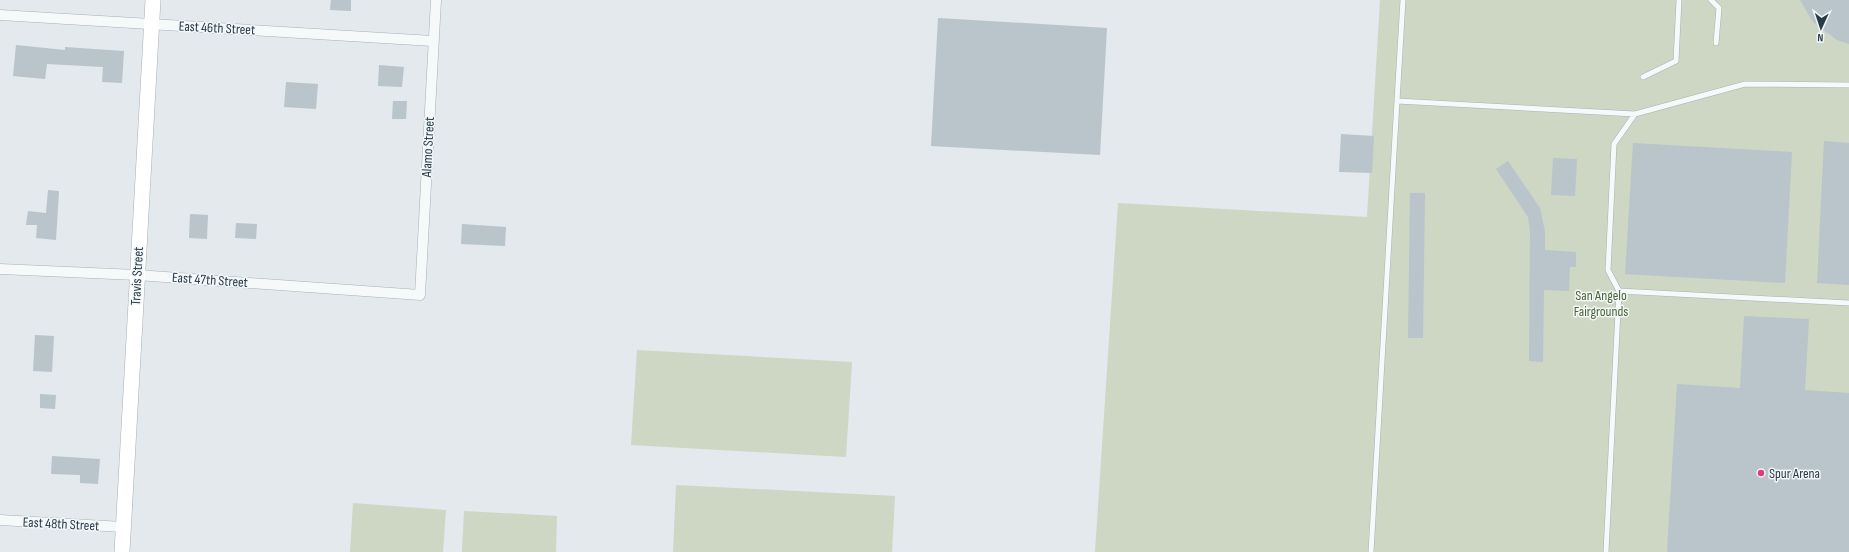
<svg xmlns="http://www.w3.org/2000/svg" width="1849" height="552" viewBox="0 0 1849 552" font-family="'Sofia Sans Condensed',sans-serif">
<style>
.green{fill:#cdd7c3}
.building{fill:#b9c4cb}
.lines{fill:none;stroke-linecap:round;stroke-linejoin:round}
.lane-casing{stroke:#a7b1b7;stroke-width:6}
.street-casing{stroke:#a7b1b7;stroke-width:11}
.secondary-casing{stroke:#a7b1b7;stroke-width:16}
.lane{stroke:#f6f9fa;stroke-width:5}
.street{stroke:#f6f9fa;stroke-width:10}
.secondary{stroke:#fff;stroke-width:15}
.poi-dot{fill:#dd3c7c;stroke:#f3f7f9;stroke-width:1.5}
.labels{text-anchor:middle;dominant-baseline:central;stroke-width:3;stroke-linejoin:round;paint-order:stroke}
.street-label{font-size:14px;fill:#283b47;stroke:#f3f7f9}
.park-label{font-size:14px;fill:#496434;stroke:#f3f7f9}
.poi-label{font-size:14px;fill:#283b47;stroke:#f3f7f9;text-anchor:start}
</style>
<rect width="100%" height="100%" fill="#e3e9ec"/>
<!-- green -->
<path class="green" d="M1380,0H1849V552H1095L1118,203L1367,217Z
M637,350L852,362L846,457L631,445Z
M676,485L895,496L892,552H673Z
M353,503L446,510L443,552H350Z
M464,511L557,516L556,552H462Z"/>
<!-- building -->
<path class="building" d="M331,0H351V11L330,10Z
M1800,0H1849V44L1837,40L1813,22Z
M938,18L1107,28L1100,155L931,146Z
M16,45L65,50V47L124,51L122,83L102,82L103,67L47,64L45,79L13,76Z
M379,65L404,67L402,87L378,86Z
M286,82L318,84L316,109L284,107Z
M393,101H407L406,119H392Z
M1341,134L1374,136L1372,173L1339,172Z
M1824,141L1849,143V285L1817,283Z
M1633,143L1792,152L1785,283L1625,274Z
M1553,158L1577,159L1575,196L1551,195Z
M1508,161L1540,208L1545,232V250L1576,252V267H1570L1569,291L1544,290L1543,362L1529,361L1530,232L1528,217L1496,169Z
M48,190L59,191L56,240L36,238L37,225H26L28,211L46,213Z
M1410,193H1425L1423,338H1408Z
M190,214L208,215L207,239L189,238Z
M236,223L257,224L256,239L235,238Z
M462,224L506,227L505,246L461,244Z
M1744,316L1809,319L1805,390L1849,393V552H1667L1677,384L1740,388Z
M35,335L54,336L52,372L33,371Z
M40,394L56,395L55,409L40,408Z
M52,456L100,459L98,484L80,483V475L51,474Z"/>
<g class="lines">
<defs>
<path id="lane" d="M1711,0L1719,8L1716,43
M1643,77L1676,61L1679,0
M1397,101L1403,0
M1619,291L1608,270L1614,144L1635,114
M1371,552L1397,101L1635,114L1745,84L1849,85
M1606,552L1619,291L1849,303"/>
<path id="street" d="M0,15L433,41
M0,269L137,275L420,295L436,0
M0,520L123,527"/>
<path id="secondary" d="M122,552L153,0"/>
</defs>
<!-- lane casing -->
<use href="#lane" class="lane-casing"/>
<!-- street casing -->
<use href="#street" class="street-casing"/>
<!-- secondary casing -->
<use href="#secondary" class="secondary-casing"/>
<!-- lane -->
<use href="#lane" class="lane"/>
<!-- street -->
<use href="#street" class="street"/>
<!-- secondary -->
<use href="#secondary" class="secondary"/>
</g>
<!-- markers -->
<circle class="poi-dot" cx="1761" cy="473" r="4"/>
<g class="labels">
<!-- street labels -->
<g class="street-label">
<text transform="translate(217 28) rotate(3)">East 46th Street</text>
<text transform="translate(428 147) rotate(-87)">Alamo Street</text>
<text transform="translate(137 276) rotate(-87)">Travis Street</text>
<text transform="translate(210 280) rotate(4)">East 47th Street</text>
<text transform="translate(61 524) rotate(3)">East 48th Street</text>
</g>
<!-- park labels -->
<g class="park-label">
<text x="1601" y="295">San Angelo<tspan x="1601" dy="16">Fairgrounds</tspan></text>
</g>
<!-- poi labels -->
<g class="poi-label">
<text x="1769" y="473">Spur Arena</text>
</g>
</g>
<!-- north arrow -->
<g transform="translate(1821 28) rotate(183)" stroke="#f3f7f9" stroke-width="3" paint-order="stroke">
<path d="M0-3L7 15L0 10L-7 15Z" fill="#283b47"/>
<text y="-6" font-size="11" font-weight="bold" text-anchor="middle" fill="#283b47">N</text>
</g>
</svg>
